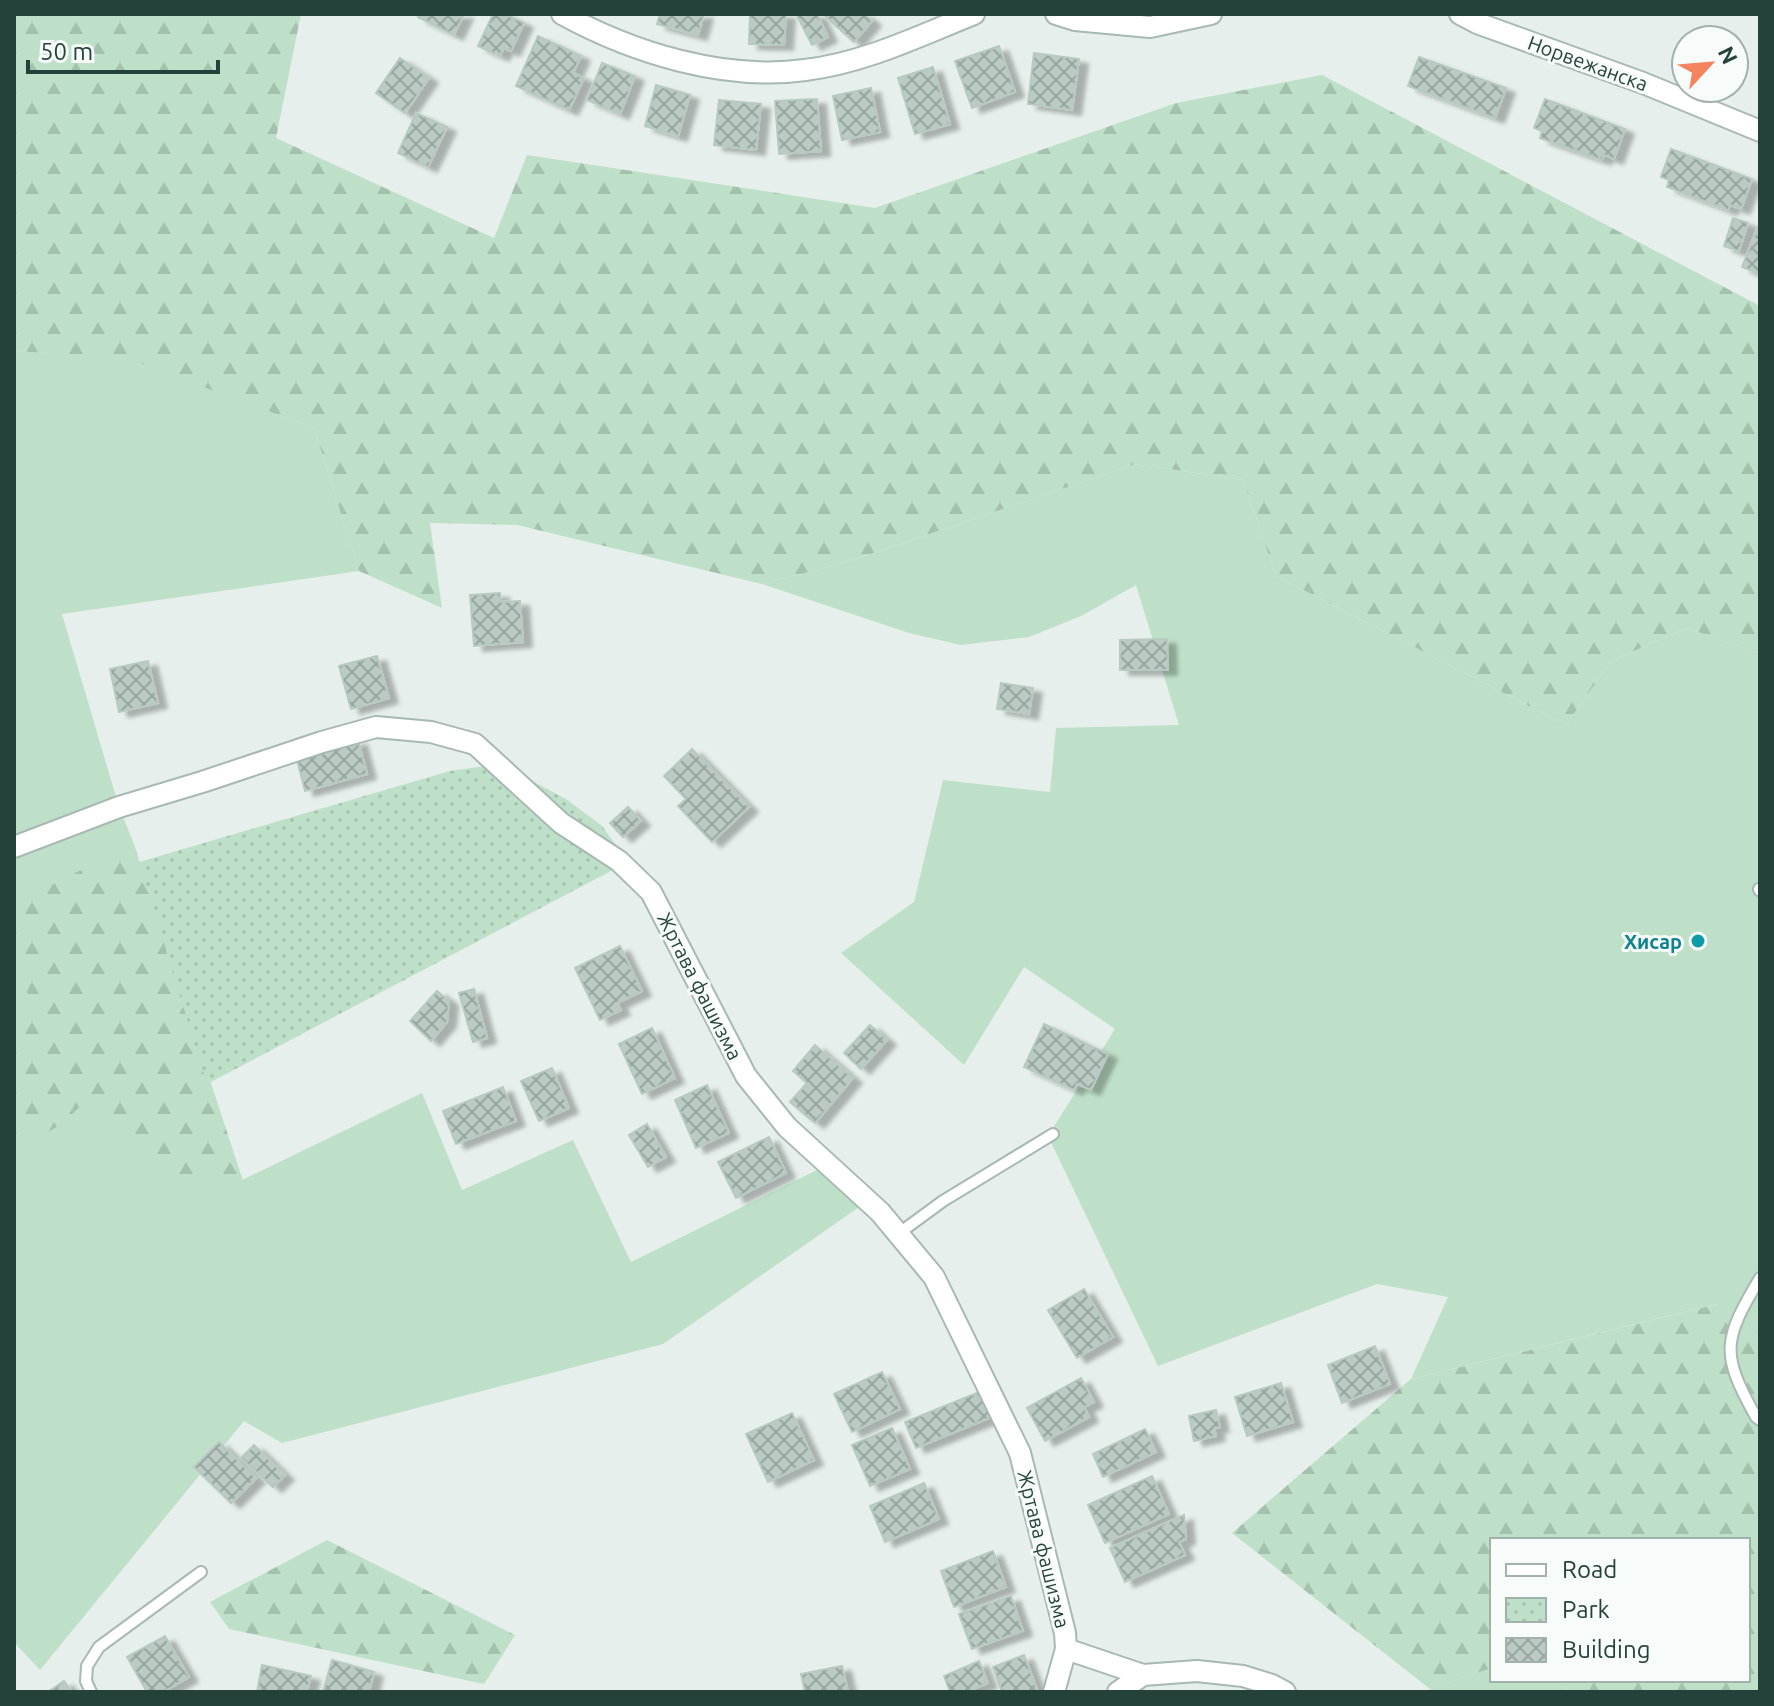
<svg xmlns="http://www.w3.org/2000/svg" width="1774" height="1706" viewBox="0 0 1774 1706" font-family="Ubuntu,sans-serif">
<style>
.grass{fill:#bfe0c8}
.forest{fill:url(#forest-firs)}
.park{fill:url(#park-dots)}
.building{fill:url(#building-cross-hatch);stroke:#b8c9c2;stroke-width:2;filter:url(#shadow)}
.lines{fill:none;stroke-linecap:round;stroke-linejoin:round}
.service-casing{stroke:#a8b8b2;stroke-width:14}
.minor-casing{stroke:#a8b8b2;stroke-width:24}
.service{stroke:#fff;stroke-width:10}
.minor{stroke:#fff;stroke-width:20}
.culture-dot{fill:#0f9aa8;stroke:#f7fbf9;stroke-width:3}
.labels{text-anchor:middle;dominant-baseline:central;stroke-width:6;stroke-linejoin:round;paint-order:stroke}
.street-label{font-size:20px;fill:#24423a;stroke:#f7fbf9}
.culture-label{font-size:20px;font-weight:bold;fill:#0d838f;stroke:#f7fbf9;text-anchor:end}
</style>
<defs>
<pattern id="forest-firs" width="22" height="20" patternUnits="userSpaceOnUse" patternTransform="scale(2)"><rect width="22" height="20" fill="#bfe0c8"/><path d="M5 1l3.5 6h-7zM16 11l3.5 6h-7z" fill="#a4c1ad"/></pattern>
<pattern id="park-dots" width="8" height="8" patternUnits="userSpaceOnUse" patternTransform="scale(2)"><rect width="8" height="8" fill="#bfe0c8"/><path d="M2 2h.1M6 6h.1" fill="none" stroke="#a4c1ad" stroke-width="1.8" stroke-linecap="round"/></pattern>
<pattern id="building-cross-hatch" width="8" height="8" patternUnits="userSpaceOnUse" patternTransform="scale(2)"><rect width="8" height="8" fill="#bbcac4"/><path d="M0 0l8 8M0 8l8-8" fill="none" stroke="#98a6a0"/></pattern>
<filter id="shadow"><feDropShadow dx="9" dy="5" stdDeviation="2" flood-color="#0004"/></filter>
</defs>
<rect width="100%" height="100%" fill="#e6efeb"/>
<!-- grass -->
<path class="grass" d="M14,351L126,357L314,428L359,571L62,614L119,807L134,844L207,1084L242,1180L422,1093L462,1190L573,1140L631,1262L817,1170L862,1205L663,1344L282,1443L244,1421L40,1670L14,1642Z
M1135,464L1243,480L1276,576L1566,725L1611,661L1687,628L1760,654V1338L1717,1304L1411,1379L1448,1297L1377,1284L1158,1366L1048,1136L1115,1029L1024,967L964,1065L841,953L914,902L943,780L1050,792L1056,728L1179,725L1136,585L1081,616L1029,637L961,645L909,633L762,584L844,563Z
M1492,1668V1680H1556L1571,1692H1432L1430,1689Z"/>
<!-- forest -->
<path class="forest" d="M14,14H301L276,138L494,238L527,155L875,208L1176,103L1322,75L1760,306V654L1687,628L1611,661L1566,725L1276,576L1243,480L1135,464L844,563L762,584L517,525L430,523L442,608L359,571L314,428L126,358L14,351Z
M134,844L139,862L243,1181L163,1175L112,1121L93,1095L60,1125L14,1151V1047L24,1040L28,984L14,940V903Z
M1718,1304L1760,1338V1692H1571L1556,1680H1748V1540H1492V1668L1430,1689L1232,1533L1411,1379Z
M327,1540L515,1635L484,1684L229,1629L210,1602Z"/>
<!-- park -->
<path class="park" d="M500,764L566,799L602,826L628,862L207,1084L139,862L450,771Z"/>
<!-- building -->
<path class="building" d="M420,14H464L454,35L418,17Z
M493,14H505L524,23L511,51L504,48L500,56L478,46Z
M660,14H704L698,35L657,24Z
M750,14H786L784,45L749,44Z
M796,14H817L828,37L812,45Z
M823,14H864L872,21L854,42Z
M538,36L581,56L573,73L584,78L569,110L516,86Z
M999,46L1015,92L972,108L955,61Z
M1034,53L1079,59L1072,110L1028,104Z
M1419,57L1506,88L1495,118L1408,86Z
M400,58L429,78L405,113L376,93Z
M602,63L635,76L620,114L587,100Z
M933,67L950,124L915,134L898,78Z
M656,85L690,95L678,136L645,126Z
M871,88L880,132L842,140L833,96Z
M817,99L821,151L779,154L775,101Z
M1545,99L1625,129L1614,159L1604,155L1602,160L1540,138L1542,131L1534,128Z
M719,100L761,104L756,150L714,145Z
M416,113L447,127L428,167L398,153Z
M1671,149L1752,179L1741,209L1730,205L1728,210L1667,187L1669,180L1661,177Z
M1733,218L1748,223L1739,251L1724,246Z
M1760,222V274L1742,267Z
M500,593L501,602L520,601L523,642L474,646L470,595Z
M1167,639L1168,670H1120V640Z
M377,656L389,698L351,709L339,666Z
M148,661L158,703L119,712L110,669Z
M1001,683L1033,688L1029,714L997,709Z
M358,740L367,774L305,791L296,756Z
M692,749L749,807L712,842L678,806L686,799L664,776Z
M628,807L641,821L623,837L610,823Z
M620,946L642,991L617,1003L621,1010L600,1020L575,968Z
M474,989L487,1038L473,1042L459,993Z
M437,991L449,1001L447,1022L431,1041L410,1021Z
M1044,1024L1108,1054L1091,1090L1077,1084L1074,1090L1024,1067Z
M870,1025L887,1040L861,1069L844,1053Z
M652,1028L675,1078L642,1094L619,1044Z
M815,1045L853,1078L815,1123L790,1102L807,1083L793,1071Z
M552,1068L569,1108L539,1121L521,1081Z
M707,1085L729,1133L696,1148L675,1100Z
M503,1087L516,1121L456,1144L443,1111Z
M647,1124L666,1157L648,1167L629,1135Z
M769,1137L786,1173L736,1198L718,1162Z
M1084,1289L1113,1337L1077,1358L1048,1310Z
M1375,1346L1390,1384L1342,1403L1328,1365Z
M882,1372L900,1409L852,1432L834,1394Z
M1081,1378L1094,1402L1084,1407L1089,1417L1045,1441L1027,1408Z
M1281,1383L1293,1422L1247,1436L1235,1397Z
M984,1390L994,1416L916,1448L905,1422Z
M1216,1410L1220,1427L1214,1428L1216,1436L1194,1441L1189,1416Z
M792,1413L814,1460L768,1482L746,1434Z
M892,1428L910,1469L870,1486L852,1445Z
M1145,1429L1156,1452L1103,1477L1093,1454Z
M219,1442L256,1478L231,1503L194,1467Z
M254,1445L285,1475L273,1487L241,1458Z
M1152,1476L1169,1514L1105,1543L1088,1505Z
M924,1483L939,1519L885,1542L870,1506Z
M1184,1515L1186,1539L1179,1542L1185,1555L1125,1582L1110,1548Z
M993,1551L1006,1587L954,1607L941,1571Z
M1011,1596L1023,1631L972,1649L959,1614Z
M165,1636L189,1677L163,1692H147L127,1657Z
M1024,1655L1038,1692H1002L993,1667Z
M332,1660L374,1672L369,1692H323Z
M979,1661L988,1683L966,1692H950L944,1676Z
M262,1665L311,1676L307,1692H257Z
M842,1666L848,1692H805L801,1674Z
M64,1681L72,1692H48Z"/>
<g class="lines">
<defs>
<path id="service" d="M1759,889L1760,891
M898,1234L943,1201L1053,1134
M1760,1278C1723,1340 1720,1353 1756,1417L1760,1420
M91,1692L86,1681L87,1666L99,1647L201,1572"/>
<path id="minor" d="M562,14C633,53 724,81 805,70C864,63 919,36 974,14
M1056,14L1075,20L1150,27L1211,14
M1460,14L1477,23L1643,83L1760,131
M14,847L119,807L202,782L322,742L376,727L431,732L475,744L561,823L619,861L651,892L746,1076L787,1127L880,1212L934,1277L1020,1453L1065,1633L1066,1649L1054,1692
M1066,1649L1143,1675L1197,1671L1243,1676L1272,1685L1285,1692
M1118,1692L1143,1675"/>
</defs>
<!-- service casing -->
<use href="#service" class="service-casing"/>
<!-- minor casing -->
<use href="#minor" class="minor-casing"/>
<!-- service -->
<use href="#service" class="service"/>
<!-- minor -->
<use href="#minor" class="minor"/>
</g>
<!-- markers -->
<circle class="culture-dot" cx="1698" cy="941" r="8"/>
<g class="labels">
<!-- street labels -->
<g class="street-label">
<text transform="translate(1588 63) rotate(20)">Норвежанска</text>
<text transform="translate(700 986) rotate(63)">Жртава фашизма</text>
<text transform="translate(1044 1549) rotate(76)">Жртава фашизма</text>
</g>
<!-- culture labels -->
<g class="culture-label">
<text x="1682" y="941">Хисар</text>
</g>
</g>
<!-- border -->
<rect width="1774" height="1706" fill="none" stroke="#24423a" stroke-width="32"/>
<!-- legend -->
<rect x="1490" y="1538" width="260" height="144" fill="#f7fbf9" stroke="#a3b1ad" stroke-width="2"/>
<rect x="1506" y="1564" width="40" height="12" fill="#ffffff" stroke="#a3b1ad" stroke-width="2"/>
<text x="1562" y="1578" font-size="24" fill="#24423a">Road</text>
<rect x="1506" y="1598" width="40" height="24" fill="url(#park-dots)" stroke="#a3b1ad" stroke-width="2"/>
<text x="1562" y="1618" font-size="24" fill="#24423a">Park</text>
<rect x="1506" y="1638" width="40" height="24" fill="url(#building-cross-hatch)" stroke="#a3b1ad" stroke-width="2"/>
<text x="1562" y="1658" font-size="24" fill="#24423a">Building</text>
<!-- north arrow -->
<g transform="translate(1710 64) rotate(64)"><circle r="38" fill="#f7fbf9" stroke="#a3b1ad" stroke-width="2"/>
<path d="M0-6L14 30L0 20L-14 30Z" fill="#f4845f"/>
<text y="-12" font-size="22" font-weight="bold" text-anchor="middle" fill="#24423a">N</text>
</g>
<!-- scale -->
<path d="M28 60v12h190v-12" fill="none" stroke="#24423a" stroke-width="4"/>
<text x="40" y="60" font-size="24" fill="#24423a" stroke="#f7fbf9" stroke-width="6" paint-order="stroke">50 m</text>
</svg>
